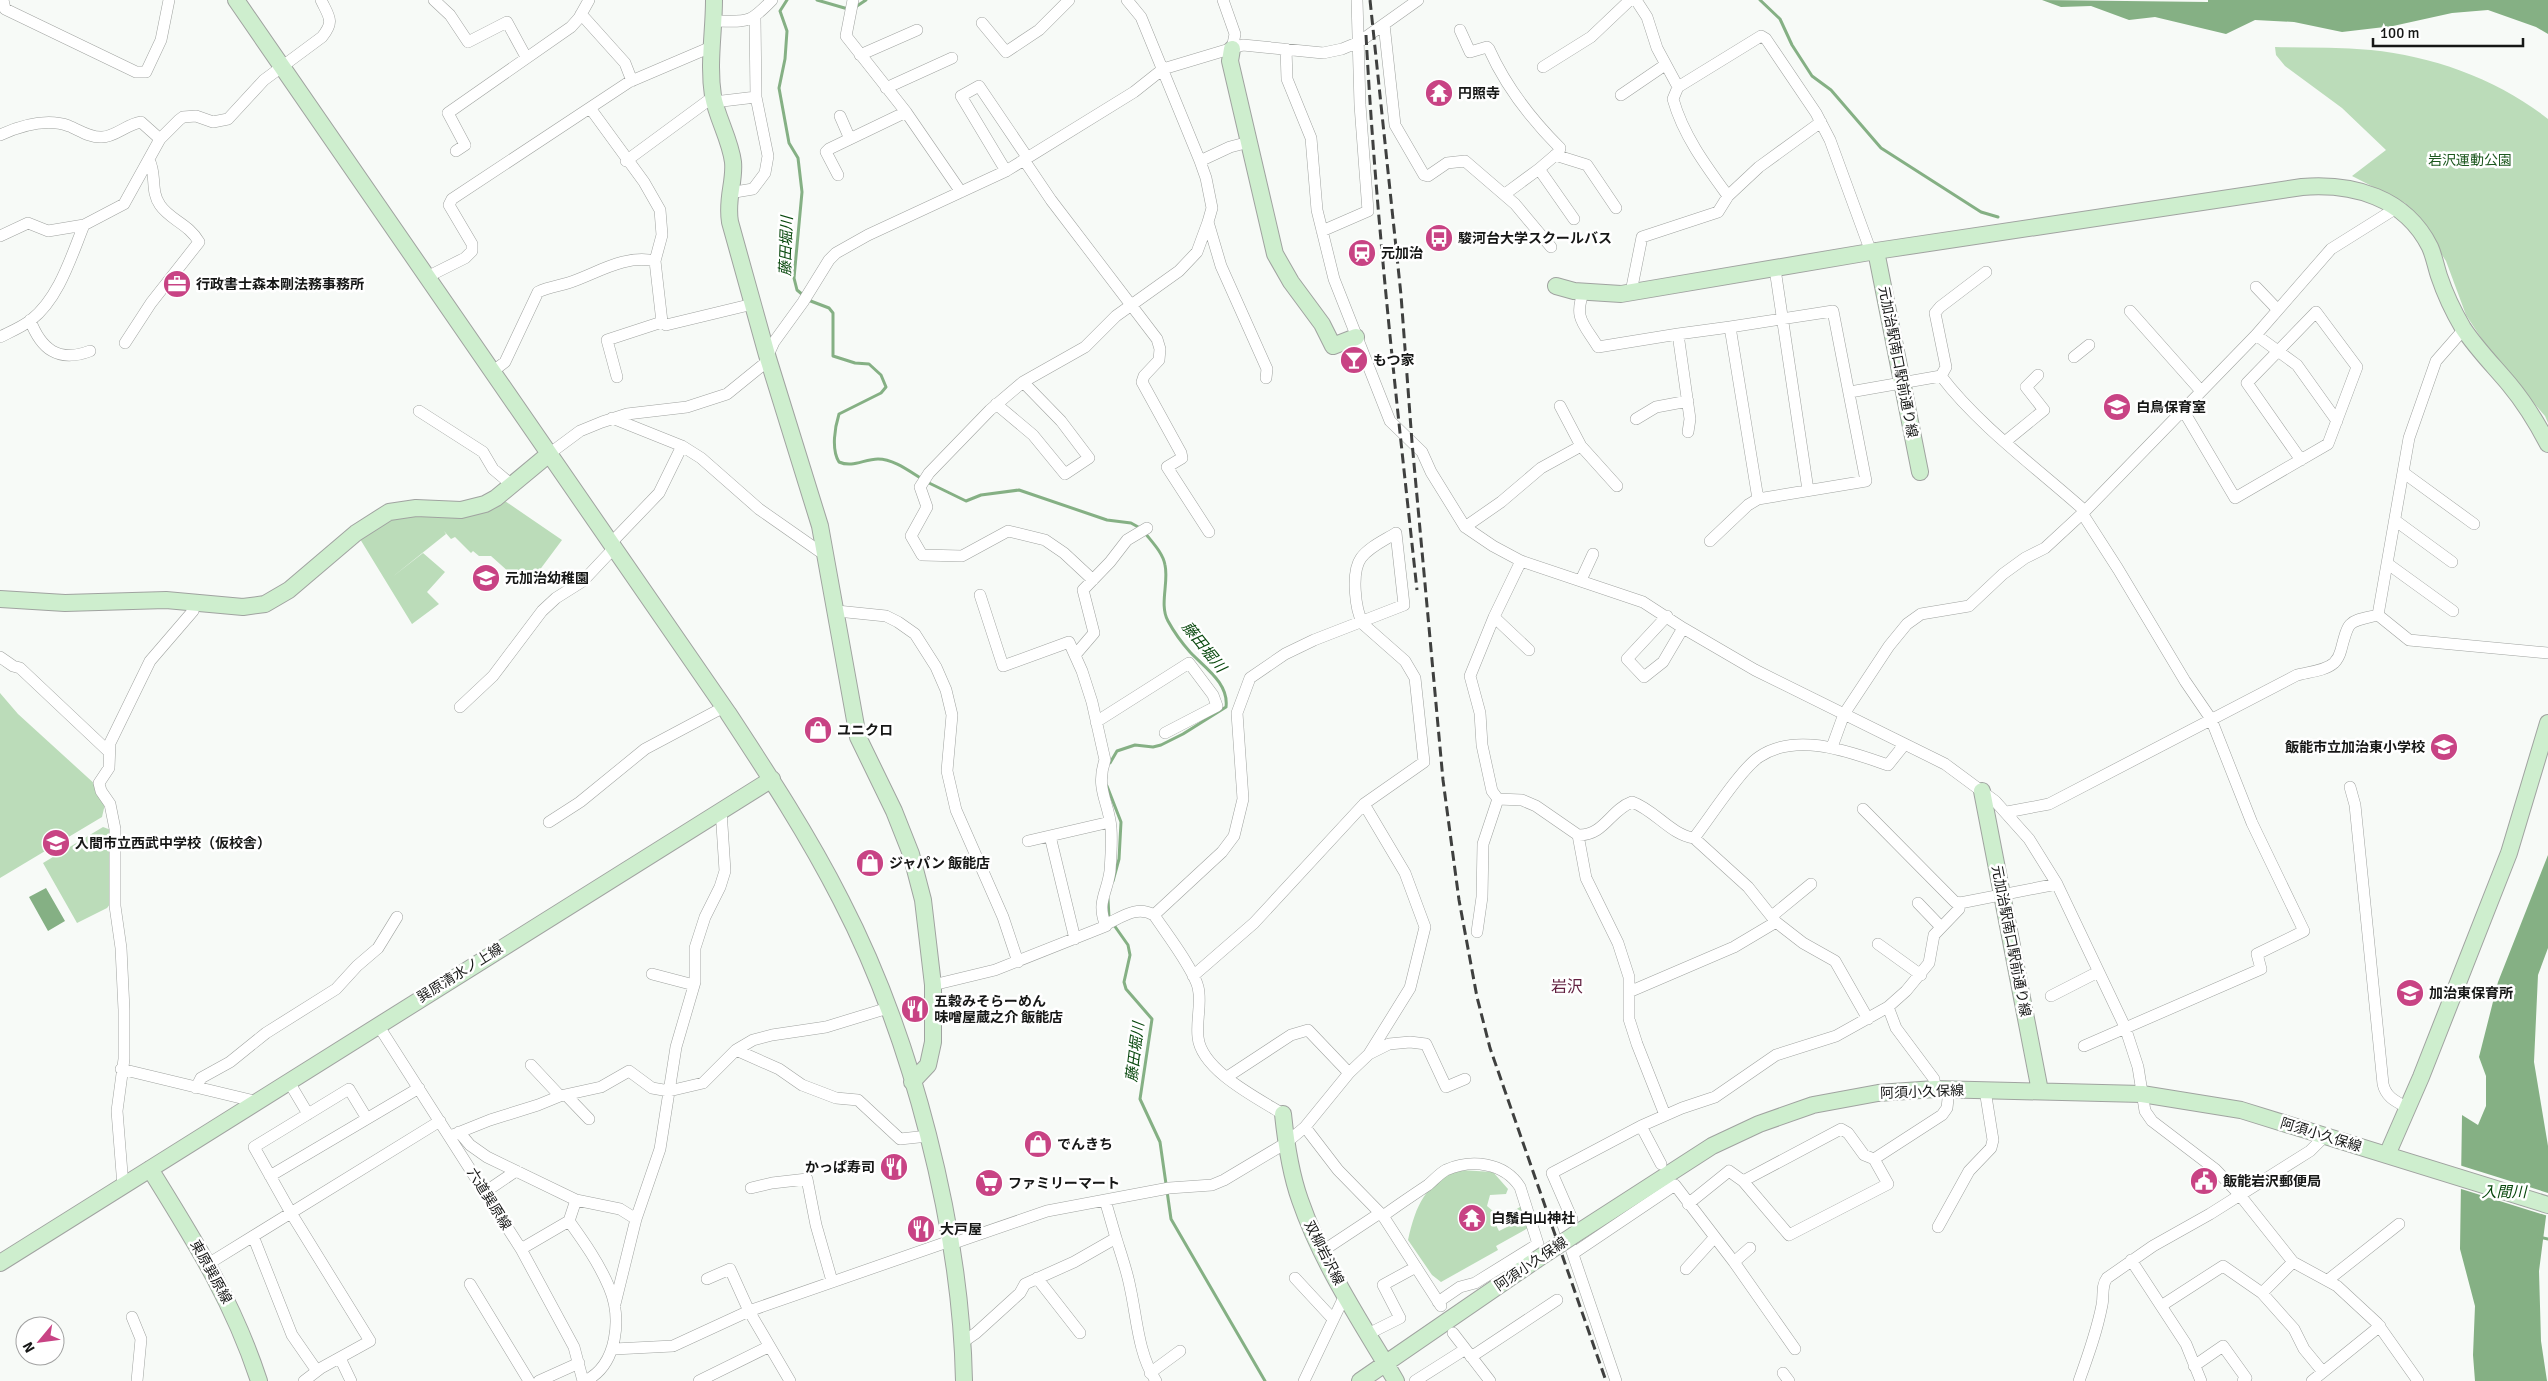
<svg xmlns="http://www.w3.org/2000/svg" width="2548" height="1381" viewBox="0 0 2548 1381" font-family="Signika,'Noto Sans JP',sans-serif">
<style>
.green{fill:#bbdcb9}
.water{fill:#85b084}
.pier{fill:#f7faf7}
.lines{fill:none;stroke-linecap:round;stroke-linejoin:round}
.stream{stroke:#85b084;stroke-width:3}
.street-casing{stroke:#a0a3a0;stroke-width:12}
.secondary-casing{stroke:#a0a3a0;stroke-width:18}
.street{stroke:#fff;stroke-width:11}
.secondary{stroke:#ceeece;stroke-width:16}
.rail{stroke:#3f403f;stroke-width:3;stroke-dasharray:10 5;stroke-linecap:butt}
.secondary-bridge-casing{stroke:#a0a3a0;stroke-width:18;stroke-linecap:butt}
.secondary-bridge{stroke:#ceeece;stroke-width:16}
.labels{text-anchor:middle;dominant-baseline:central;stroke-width:5;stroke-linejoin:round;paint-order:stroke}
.poi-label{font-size:14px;font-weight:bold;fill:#161716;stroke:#fff;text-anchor:start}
.park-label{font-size:14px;fill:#1d581f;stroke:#fff}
.street-label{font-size:14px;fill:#161716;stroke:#fff}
.water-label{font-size:15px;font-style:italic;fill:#08480d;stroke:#fff}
.quarter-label{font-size:16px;fill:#622140;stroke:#fff}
</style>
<rect width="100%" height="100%" fill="#f7faf7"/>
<!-- green -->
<path class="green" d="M2275,47C2307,48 2339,47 2371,50C2433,56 2499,80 2548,119V423L2545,416L2493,356L2466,315L2446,261L2417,217L2405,203L2352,176L2386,150L2342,108L2285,66L2276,55Z
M505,501L562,540L530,583L514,571L510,573L491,556H479L473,551L471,553L455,537L451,539L444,531L446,534L391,578L423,553L445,572L427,592L439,604L412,624L360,539L394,518L402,515C443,516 468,522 505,501Z
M0,693L18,714L97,786L105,804L102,817L0,878Z
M103,827L111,830V903L107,908L77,923L43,863Z
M1460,1170L1493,1172L1508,1189L1506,1194L1490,1195L1487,1206L1494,1212L1495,1223L1499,1231L1509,1226L1512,1212L1523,1205L1528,1228L1496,1246L1498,1250L1441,1282L1432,1275L1408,1240C1416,1205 1425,1183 1460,1170Z"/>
<!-- water -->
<path class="water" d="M2042,0L2208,2V0H2548V34L2536,27L2488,10L2452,13L2393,26L2342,32L2294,22L2255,20L2226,34L2155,17L2129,20L2091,6L2061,7Z
M2548,855V948L2538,975L2534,1062L2548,1146V1201L2539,1271L2541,1341L2547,1381H2475L2473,1355L2475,1306L2460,1249L2462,1115L2478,1125L2486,1106V1076L2479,1057L2498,982Z
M46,888L65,921L48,931L29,897Z"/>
<!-- pier -->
<path class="pier" d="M2459,1165L2548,1193V1216L2458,1188Z"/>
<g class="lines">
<!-- stream -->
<path class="stream" d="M787,0L780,11L787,31L785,59L779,88L789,143L798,158L802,192L794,278L797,290L803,295
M817,0L848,9
M1760,0L1780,19L1792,45L1812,76L1831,90L1881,148L1981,212L1998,217
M854,8L866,0
M808,300L829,308L833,313V356L855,363L869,364L881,375L886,387L881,393L839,414C835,427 831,449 839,462C853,468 864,459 878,459C893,459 909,471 922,479
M927,482L966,501L981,495L1019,490L1107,520L1131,523L1140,528
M1110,763L1117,751L1135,745L1153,747L1161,745L1183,734L1226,707C1229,683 1205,668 1190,652C1182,643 1174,632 1168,621C1159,605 1169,582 1165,565C1163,553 1152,542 1145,533
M1107,786L1121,822L1119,859L1113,881
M1108,899L1109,918L1128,945L1130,955L1124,982L1126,989L1152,1019L1140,1099L1160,1142L1171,1219L1265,1381
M2539,1237L2548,1239"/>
<defs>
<path id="street" d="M3,0L5,9L136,72H146L161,40L169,0
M434,0L450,15L468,42L507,22L526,57
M853,0L846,36L906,112L961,192
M1127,0L1141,17L1200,161L1206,178L1212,208L1208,222L1221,266L1267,369L1266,378
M1223,0L1235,34L1232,49
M1636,0L1647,17L1657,48L1678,87L1761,36L1766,39L1816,113L1830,140L1871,252
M581,14L625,63L632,81
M714,21C748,21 748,25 772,0
M982,23L1006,52L1039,30L1069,0
M1384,24L1395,125L1424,175L1428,176L1447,163L1465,161L1515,204L1551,247
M1460,30L1470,52L1487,47L1489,49C1506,87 1530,118 1560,148L1559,152L1539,169
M1286,49L1287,79L1311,138L1317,210L1334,279L1390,421L1422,452L1431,472L1465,527L1493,546L1521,561L1643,602L1683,628L1755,670L1945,764L1995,801L2029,839L2057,884L2125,1027L2138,1067L2145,1111L2152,1121L2215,1169L2239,1194L2293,1262L2337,1286L2377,1323L2418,1381
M860,55L917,30
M1543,67L1591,37L1630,0
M886,88L952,58
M1621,95L1665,65
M714,102L756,97
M590,108L644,182L660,210L662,235L655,261L662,322L666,325L753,304
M840,116L850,139
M0,135C20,126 47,118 69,126C79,130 90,138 102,137C115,137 127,124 141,122L160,139
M456,151L465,145L448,113L571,27L579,18L589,0
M1555,155L1587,165L1616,208
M1024,160L1051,200L1157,339L1160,349L1159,360L1144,376L1142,382L1181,453L1182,458L1167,467L1209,532
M626,161L713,97
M1200,161L1230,147L1249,142
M1006,171L961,96L979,86L1027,157
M838,175L826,152L829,149L906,112
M729,193L753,189L765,173L768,156L756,97L755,18
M1505,194L1539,169L1574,219
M1728,196L1759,167L1821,122
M1322,231L1368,211L1360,105L1357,0
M0,236L28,223L48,231L84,225
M1775,269L1808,490
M427,277L465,258L472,251V244L449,205L452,199L629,82L711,47
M2256,287L2277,309
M1584,291C1573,318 1584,324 1598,347L1678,334
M1631,292L1642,237L1718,212L1728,196C1706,166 1683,135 1673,99L1678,87
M1833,311L1866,481L1758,499L1730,327Z
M2130,311L2201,391
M30,320C41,349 58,363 90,351
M2256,335L2297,365L2337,421
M0,337C10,332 22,327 31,320C59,298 71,257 84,225L124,204L160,139L179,120L183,117L196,116L213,122L228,119L264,80L322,37C335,21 329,17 321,0
M125,343L151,303L199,242C189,224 170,220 160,205C150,191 157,174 149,160
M2074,357L2089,345
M492,372L505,362L538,292C548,287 558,286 568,283C596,274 624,254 655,261
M1941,376C1978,425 2038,469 2085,511
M617,377L607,340L662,322
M1850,392L1941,376L1946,367L1935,313L1940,307L1986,272
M996,404L1033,435L1065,474L1089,458L1061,421L1023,382
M1560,406L1581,446L1617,486
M2183,410L2235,498L2328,444L2357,367L2316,312L2247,383L2301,460
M419,411L483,452L493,469L512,485
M612,418L682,446L701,458L759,509L819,551L826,554
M1636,419L1656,407L1688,401
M1688,432L1690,419L1678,334L1730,327
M2006,441L2044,410L2026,387L2038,375
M549,454L580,431L602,422L627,414L687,407L727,394L764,364L774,342L803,302L829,260L836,253L868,235L1006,171L1134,92L1163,69L1243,45L1323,53L1342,49L1359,42L1418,0
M2404,473L2474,524
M2082,513L2118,569L2185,681L2211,719L2252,823L2304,931L2257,954L2261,969L2084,1046
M2396,521L2452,562
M1465,527L1501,502L1541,468L1581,446
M1710,541L1748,505L1758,499
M611,543L659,493L682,446
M1521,561L1494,617L1470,676L1480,713L1482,745L1492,791L1498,799L1522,800L1536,806L1578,835L1586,878L1618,943L1629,977V1019L1637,1044L1665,1115
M2388,564L2453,611
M1093,580L1064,553L1045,540L1008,531L962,556L922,555L911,536L927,507L920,487L929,473L990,410L1023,382L1085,347L1116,316L1179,271L1197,252L1208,222
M1581,580L1593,554
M837,611L886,616L898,622L915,634L936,667L946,690L952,715L947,771L956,810L1003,917L1018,962
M2378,615L2409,438L2436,361L2464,329
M1667,616L1627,659L1644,677L1663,662L1683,628
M1494,617L1529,650
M1076,654L1094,633L1083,590L1110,562L1127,540L1147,528
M0,657L13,666L20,668L108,751
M460,707L493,676L542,611L556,598L583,581L614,548
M1096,722L1189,663L1213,695L1217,706L1165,733
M1832,747L1844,714L1889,646L1907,624L1921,614L1969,606L2003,574L2025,558L2045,548L2085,511L2256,335L2331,249L2398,207
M2350,787L2355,805L2383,1084C2386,1097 2395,1101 2406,1107
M1364,804L1405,873L1425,927L1410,988L1369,1054
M1863,809L1955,902L1960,903L2057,884
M2007,812L2049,804L2297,675C2308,672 2325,671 2334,663C2337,660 2340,654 2341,650C2349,619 2348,622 2378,615L2409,640L2548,653
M549,822L580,802L645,749L724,707
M1578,835C1604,836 1610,810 1632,802C1655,810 1671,835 1694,838
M1050,836L1075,939
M1028,841L1110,822
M1918,903L1941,927
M1154,915L1222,852L1234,836L1243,799L1237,713L1250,678L1285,654L1314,640L1404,605L1396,533C1385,540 1369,547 1361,558C1351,572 1355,609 1363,624L1405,661L1415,678L1424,762L1364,804L1254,923L1193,976
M1772,916L1811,884
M1105,925C1122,917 1137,905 1154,915C1166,933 1193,968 1198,987C1202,1003 1196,1020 1198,1037C1201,1070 1257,1098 1283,1114
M1477,932L1482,897L1483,844L1498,799
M1878,944L1921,975
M652,974L694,985
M933,985L995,970L1106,926C1096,902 1107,894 1110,871C1111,857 1112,841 1111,828C1109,802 1095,789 1105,760L1092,702L1082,671L1069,642L1003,666L980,595
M1629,992L1734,947L1776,922
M2051,996L2098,972
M1888,1007L1896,1028L1934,1079L1935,1089
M1868,1019L1835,961L1803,943L1776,922L1748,887L1694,838C1709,819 1741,769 1759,757C1797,731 1850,752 1888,765L1904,745
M378,1025L521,1249L574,1347L583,1381
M736,1050L779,1069L802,1085L836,1098L858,1100L900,1139L928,1136
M531,1065L560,1096
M121,1069L258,1102
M1227,1077L1291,1035L1308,1030L1349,1073
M289,1082L308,1114
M196,1088L201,1078L230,1062L266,1033L336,989L357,966L378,948L397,917
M566,1095L589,1119
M1641,1126L1661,1164
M1305,1127L1338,1170L1383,1216L1441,1306
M459,1132L470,1145L487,1157L576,1200L620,1209L636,1219
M450,1136L490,1120L538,1105L560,1096L601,1087L629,1071L652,1088L669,1091L703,1083L736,1050L753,1040L772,1035L826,1027L888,1008
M1874,1159L1942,1115L1947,1108L1949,1090
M270,1176L419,1088
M123,1186L117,1111L124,1059V1010L121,948L115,906V829L110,804L101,791L99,783L109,768L110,743L150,661L193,611L195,602
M751,1188L772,1183L807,1179L816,1225L832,1281
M485,1192L516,1171
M1688,1204L1729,1171L1743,1181L1789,1235L1888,1184L1874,1159L1864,1155L1848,1133L1841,1129L1743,1181
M1383,1216C1398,1205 1413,1195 1428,1185C1434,1180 1440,1173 1446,1170C1471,1159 1504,1162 1520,1187L1538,1244L1475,1283L1460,1287L1438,1302
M569,1221C584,1242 599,1263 609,1287C622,1317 618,1365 585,1381
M1938,1227L1969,1171L1991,1148L1993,1140L1985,1090
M253,1236L292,1335L317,1371
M1116,1238C1121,1254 1127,1271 1130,1287C1137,1318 1138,1354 1156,1381
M951,1244L1047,1211L1169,1188L1212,1185L1224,1180L1286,1143L1305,1127L1349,1073L1369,1054L1389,1044L1410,1042L1426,1044L1446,1087L1465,1079
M521,1249L569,1221L576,1200
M1321,1252L1380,1213
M1574,1253L1675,1185L1734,1262L1795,1349
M2131,1260L2186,1344L2201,1381
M1734,1262L1750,1248
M2293,1262L2262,1293L2294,1329L2304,1349L2323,1372
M208,1264L440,1121
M1686,1269L1714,1238
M1037,1278L1080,1333
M1295,1278L1332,1318
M707,1279L730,1269L749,1311L790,1381
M2328,1280L2399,1224
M470,1284L529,1381
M615,1304L636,1219L660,1149L676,1047L695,982V948L705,917L720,887L725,871L721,810
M2161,1306L2223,1266L2262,1293
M132,1317L141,1339L137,1381
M1453,1333L1490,1381
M1368,1334L1400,1318L1383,1285L1416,1267
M963,1342L976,1333L1020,1293L1025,1284L1074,1262L1116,1238L1105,1200
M614,1349L673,1346L749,1311L950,1241
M1471,1357L1557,1300
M340,1358L351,1381
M2194,1366L2223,1346L2246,1378L2243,1381
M1150,1373L1180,1351
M1783,1373L1789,1381
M304,1381L321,1368L370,1341L291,1213L254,1147L349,1089L366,1117
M539,1381L579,1363
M699,1381L768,1347
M1304,1381L1345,1295
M1415,1381L1464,1350
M1616,1381L1563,1225L1572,1219L1552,1173L1641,1126L1682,1108L1715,1097L1776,1055L1836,1036L1888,1007L1906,991L1929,963L1934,935L1959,909L1960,903
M2079,1381C2088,1356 2097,1331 2102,1305C2104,1296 2101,1286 2107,1278L2153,1246L2210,1214L2310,1151L2325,1136
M2312,1381L2380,1326"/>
<path id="secondary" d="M236,0L728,713C768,774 808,835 841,900C912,1037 961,1228 964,1381
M714,0C714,32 708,63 713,96C717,118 730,139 733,162C735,182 726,198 730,222L767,355L820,526L858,737L894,811L911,854L923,900L933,985V1042L928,1065L912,1082
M1232,49L1230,61L1275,254L1291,282L1322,324L1333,346L1356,337
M1876,251L1920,472
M1556,286L1574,291L1621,294L1876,251L2302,187C2353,183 2405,197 2430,247C2434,256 2436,267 2439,276C2445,294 2453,311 2463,328C2476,348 2493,365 2509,384C2524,402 2537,423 2548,444
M0,599L65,603L166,600L243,607L265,604L289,590L356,533L389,512L416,508L461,510L485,504L496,498L549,454
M1982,791L2040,1091
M1283,1114C1286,1143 1290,1172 1300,1200C1322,1264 1361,1322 1396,1381
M2387,1155L2421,1077L2509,853L2548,723
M150,1169C194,1240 233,1301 259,1381
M1574,1235L1712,1146L1759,1124L1813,1105L1878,1093L1935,1089L2142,1094L2241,1110L2548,1205
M0,1263L772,779
M1360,1381L1536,1260"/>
</defs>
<!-- street casing -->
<use href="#street" class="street-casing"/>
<!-- secondary casing -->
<use href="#secondary" class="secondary-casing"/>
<!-- street -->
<use href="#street" class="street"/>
<!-- secondary -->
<use href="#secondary" class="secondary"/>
<!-- rail -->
<path class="rail" d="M1370,0L1401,295L1412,442L1443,780L1459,900L1477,997L1490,1048L1606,1381
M1366,35C1376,221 1397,405 1417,590"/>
<defs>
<path id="secondary-bridge" d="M1536,1260L1574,1235"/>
</defs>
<!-- secondary-bridge casing -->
<use href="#secondary-bridge" class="secondary-bridge-casing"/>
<!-- secondary-bridge -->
<use href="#secondary-bridge" class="secondary-bridge"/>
</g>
<!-- icons -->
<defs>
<symbol id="temple-disc" viewBox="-11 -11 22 22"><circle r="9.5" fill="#c84384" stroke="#fff"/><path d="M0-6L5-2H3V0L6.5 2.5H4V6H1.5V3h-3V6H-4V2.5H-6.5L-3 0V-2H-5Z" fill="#fff"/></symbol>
<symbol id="bus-disc" viewBox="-11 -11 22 22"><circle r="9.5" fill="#c84384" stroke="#fff"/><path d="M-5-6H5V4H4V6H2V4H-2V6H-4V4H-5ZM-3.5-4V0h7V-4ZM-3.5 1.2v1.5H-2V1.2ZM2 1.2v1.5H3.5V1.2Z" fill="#fff"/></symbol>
<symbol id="station-disc" viewBox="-11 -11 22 22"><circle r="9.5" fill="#c84384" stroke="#fff"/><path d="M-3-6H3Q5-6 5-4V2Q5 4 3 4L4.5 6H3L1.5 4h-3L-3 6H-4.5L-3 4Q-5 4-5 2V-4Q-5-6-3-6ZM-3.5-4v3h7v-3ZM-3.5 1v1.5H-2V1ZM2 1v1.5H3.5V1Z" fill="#fff"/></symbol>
<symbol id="office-disc" viewBox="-11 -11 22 22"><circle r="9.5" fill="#c84384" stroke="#fff"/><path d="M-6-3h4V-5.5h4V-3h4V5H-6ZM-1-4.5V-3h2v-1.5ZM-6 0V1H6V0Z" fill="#fff"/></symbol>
<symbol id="bar-disc" viewBox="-11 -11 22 22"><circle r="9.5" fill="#c84384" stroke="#fff"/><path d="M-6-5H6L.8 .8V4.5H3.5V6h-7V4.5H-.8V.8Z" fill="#fff"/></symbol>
<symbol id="school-disc" viewBox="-11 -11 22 22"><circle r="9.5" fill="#c84384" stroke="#fff"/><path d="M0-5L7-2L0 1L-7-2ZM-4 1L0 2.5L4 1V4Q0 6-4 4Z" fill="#fff"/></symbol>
<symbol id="shop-disc" viewBox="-11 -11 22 22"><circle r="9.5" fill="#c84384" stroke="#fff"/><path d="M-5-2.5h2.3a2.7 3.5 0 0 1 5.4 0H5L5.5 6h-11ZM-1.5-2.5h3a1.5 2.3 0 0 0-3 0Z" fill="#fff"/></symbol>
<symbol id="restaurant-disc" viewBox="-11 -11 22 22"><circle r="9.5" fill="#c84384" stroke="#fff"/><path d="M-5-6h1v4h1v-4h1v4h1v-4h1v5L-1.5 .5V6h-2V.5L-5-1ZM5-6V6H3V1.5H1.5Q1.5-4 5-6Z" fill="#fff"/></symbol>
<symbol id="civic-disc" viewBox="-11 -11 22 22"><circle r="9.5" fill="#c84384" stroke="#fff"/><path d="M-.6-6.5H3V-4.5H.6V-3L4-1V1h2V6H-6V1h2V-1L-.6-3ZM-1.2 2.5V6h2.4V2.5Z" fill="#fff"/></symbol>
<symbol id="supermarket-disc" viewBox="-11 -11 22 22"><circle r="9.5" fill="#c84384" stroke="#fff"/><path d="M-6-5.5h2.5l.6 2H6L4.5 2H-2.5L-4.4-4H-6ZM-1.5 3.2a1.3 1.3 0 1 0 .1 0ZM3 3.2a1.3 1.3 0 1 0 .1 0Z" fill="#fff"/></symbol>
</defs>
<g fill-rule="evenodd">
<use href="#temple-disc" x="1423" y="77" width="32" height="32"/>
<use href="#bus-disc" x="1423" y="222" width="32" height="32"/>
<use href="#station-disc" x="1346" y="237" width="32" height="32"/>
<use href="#office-disc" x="161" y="268" width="32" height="32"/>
<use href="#bar-disc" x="1338" y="344" width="32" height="32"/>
<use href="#school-disc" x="2101" y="391" width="32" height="32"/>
<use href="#school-disc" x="470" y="562" width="32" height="32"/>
<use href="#shop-disc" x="802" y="714" width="32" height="32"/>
<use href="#school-disc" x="2428" y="731" width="32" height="32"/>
<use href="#school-disc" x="40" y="827" width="32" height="32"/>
<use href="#shop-disc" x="854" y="847" width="32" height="32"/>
<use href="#school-disc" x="2394" y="977" width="32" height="32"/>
<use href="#restaurant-disc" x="899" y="993" width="32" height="32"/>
<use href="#shop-disc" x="1022" y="1128" width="32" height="32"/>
<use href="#restaurant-disc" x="878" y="1151" width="32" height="32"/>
<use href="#civic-disc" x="2188" y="1165" width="32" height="32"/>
<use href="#supermarket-disc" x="973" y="1167" width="32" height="32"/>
<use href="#temple-disc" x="1456" y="1202" width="32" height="32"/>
<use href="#restaurant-disc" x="905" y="1213" width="32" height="32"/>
</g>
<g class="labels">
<!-- poi labels -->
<g class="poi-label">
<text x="1458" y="93">円照寺</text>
<text x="1458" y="238">駿河台大学スクールバス</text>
<text x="1381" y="253">元加治</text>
<text x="196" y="284">行政書士森本剛法務事務所</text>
<text x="1373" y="360">もつ家</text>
<text x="2136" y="407">白鳥保育室</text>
<text x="505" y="578">元加治幼稚園</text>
<text x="837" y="730">ユニクロ</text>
<text x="2425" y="747" text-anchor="end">飯能市立加治東小学校</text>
<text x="75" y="843">入間市立西武中学校（仮校舎）</text>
<text x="889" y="863">ジャパン 飯能店</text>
<text x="2429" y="993">加治東保育所</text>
<text x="934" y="1001">五穀みそらーめん<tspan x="934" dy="16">味噌屋蔵之介 飯能店</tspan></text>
<text x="1057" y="1144">でんきち</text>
<text x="875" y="1167" text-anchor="end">かっぱ寿司</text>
<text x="2223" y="1181">飯能岩沢郵便局</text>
<text x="1008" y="1183">ファミリーマート</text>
<text x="1491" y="1218">白鬚白山神社</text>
<text x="940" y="1229">大戸屋</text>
</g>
<!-- park labels -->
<g class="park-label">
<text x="2470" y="160">岩沢運動公園</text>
</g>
<!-- street labels -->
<g class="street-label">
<text transform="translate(1898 362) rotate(79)">元加治駅南口駅前通り線</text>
<text transform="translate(2011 941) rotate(79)">元加治駅南口駅前通り線</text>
<text transform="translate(460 973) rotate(-32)">巽原清水ノ上線</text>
<text transform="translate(1922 1092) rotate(-2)">阿須小久保線</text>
<text transform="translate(2321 1135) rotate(17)">阿須小久保線</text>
<text transform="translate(489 1199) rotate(58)">六道巽原線</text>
<text transform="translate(1324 1253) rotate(63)">双柳岩沢線</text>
<text transform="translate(1531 1264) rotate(-34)">阿須小久保線</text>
<text transform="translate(211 1272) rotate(61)">東原巽原線</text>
</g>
<!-- water labels -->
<g class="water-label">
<text transform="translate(786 246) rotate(-88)">藤田堀川</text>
<text transform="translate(1204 647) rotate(51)">藤田堀川</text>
<text transform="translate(1135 1052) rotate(-83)">藤田堀川</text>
<text x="2504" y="1192">入間川</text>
</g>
<!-- quarter labels -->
<g class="quarter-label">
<text x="1567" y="987">岩沢</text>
</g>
</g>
<!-- north arrow -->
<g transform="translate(40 1341) rotate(241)"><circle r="24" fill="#ffffff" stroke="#a2a2a2"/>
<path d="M0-4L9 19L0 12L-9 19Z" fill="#c84384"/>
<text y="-8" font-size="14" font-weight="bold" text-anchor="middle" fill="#161716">N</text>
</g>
<!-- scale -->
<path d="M2373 38v8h150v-8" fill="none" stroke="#161716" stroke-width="2.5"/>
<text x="2380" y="38" font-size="15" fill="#161716" stroke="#ffffff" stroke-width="4" paint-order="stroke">100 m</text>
</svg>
